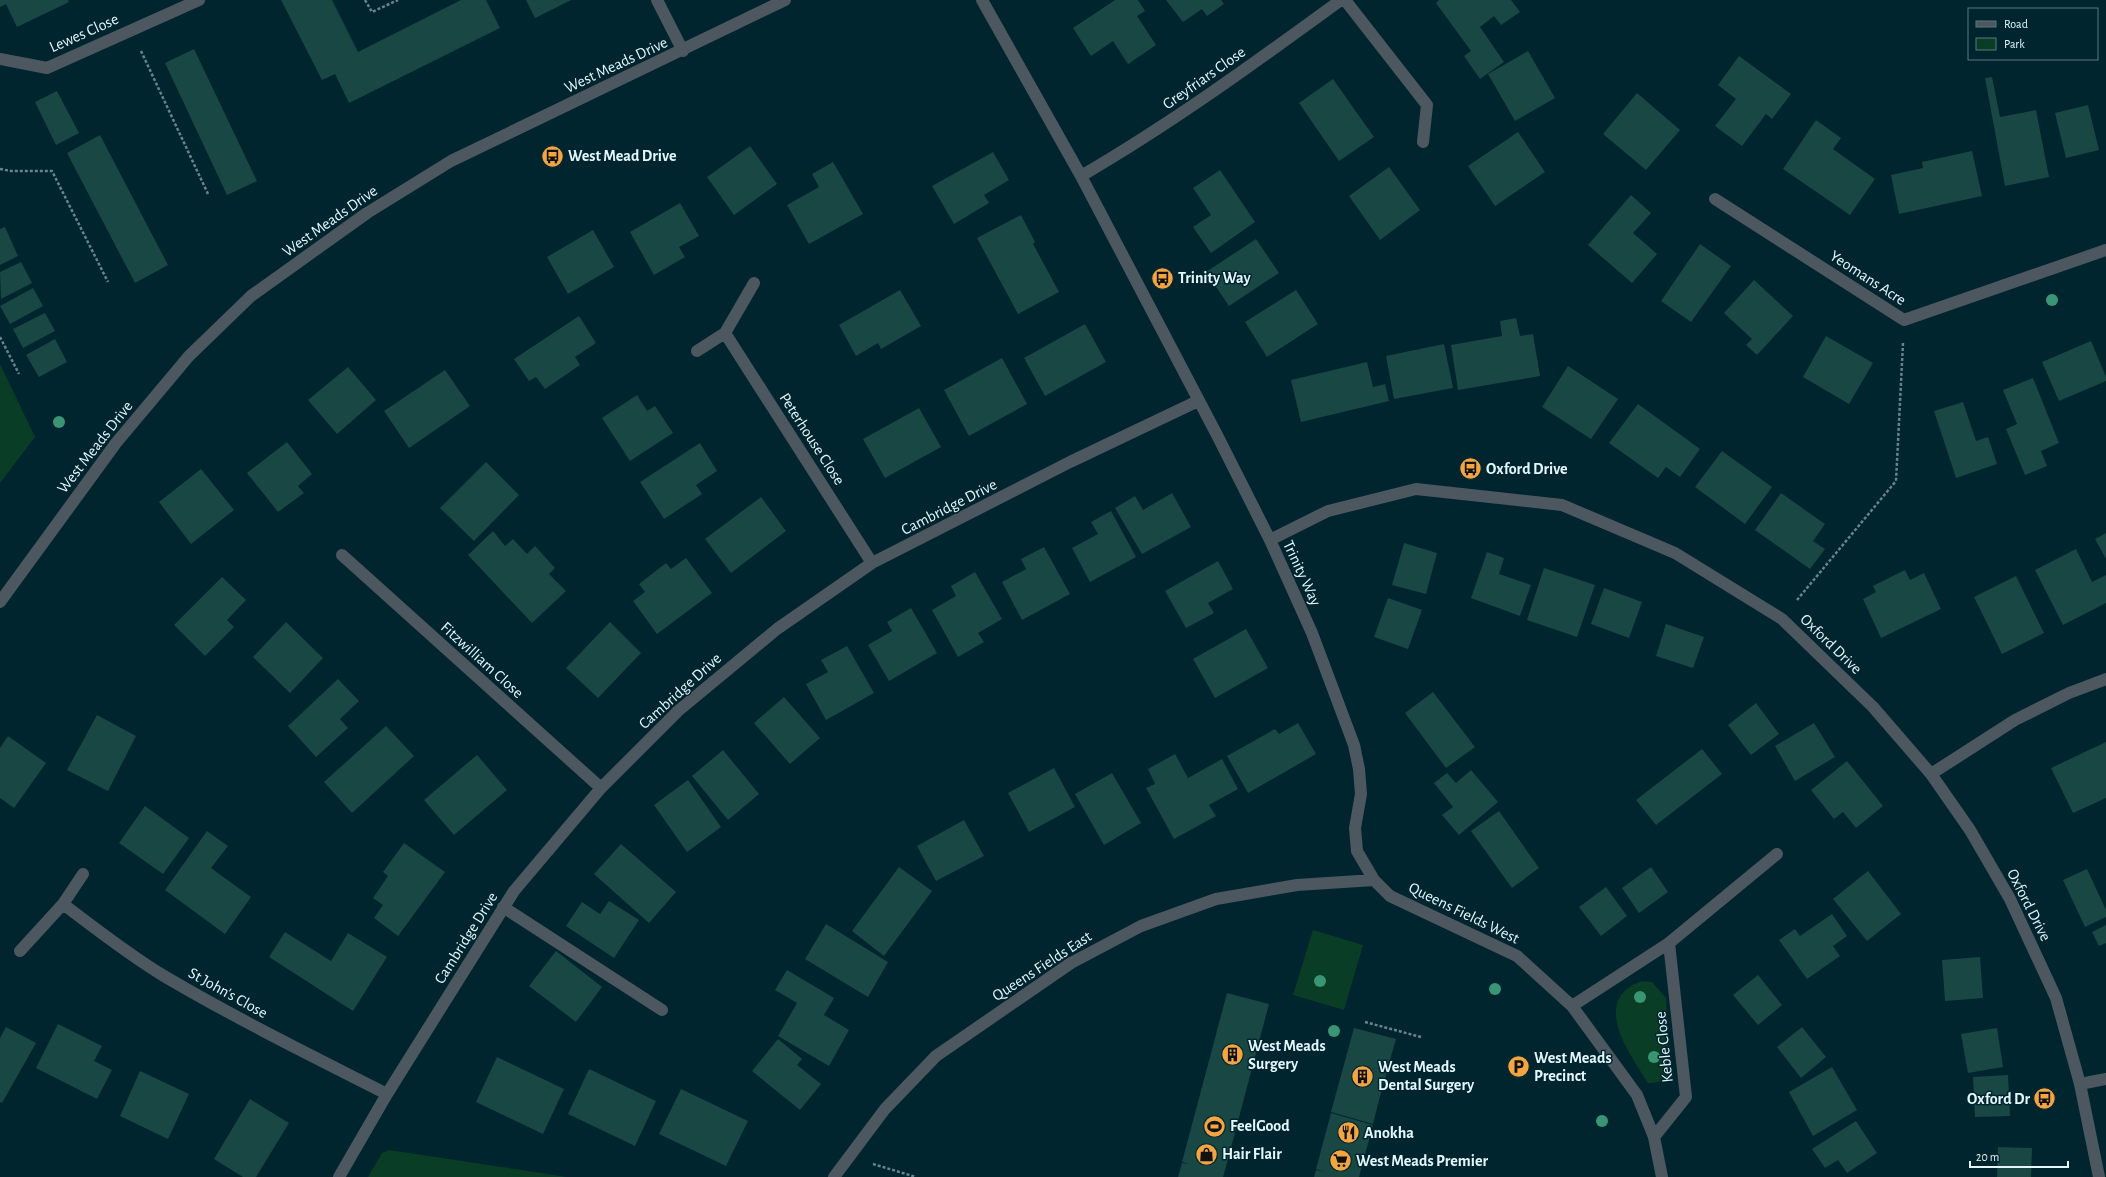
<svg xmlns="http://www.w3.org/2000/svg" width="2106" height="1177" viewBox="0 0 2106 1177" font-family="'Alegreya Sans',sans-serif">
<style>
.green{fill:#093d26}
.building{fill:#194744}
.lines{fill:none;stroke-linecap:round;stroke-linejoin:round}
.path{stroke:#67848b;stroke-width:2.5;stroke-dasharray:3 2;stroke-linecap:butt}
.minor{stroke:#4d5760;stroke-width:12}
.tree{fill:#399574}
.labels{text-anchor:middle;dominant-baseline:central;stroke-width:3;stroke-linejoin:round;paint-order:stroke}
.street-label{font-size:16px;fill:#e3f6fc;stroke:#01252e}
.poi-label{font-size:16px;font-weight:bold;fill:#e3f6fc;stroke:#01252e;text-anchor:start}
</style>
<rect width="100%" height="100%" fill="#01252e"/>
<!-- green -->
<path class="green" d="M0,364L35,437L0,483Z
M1313,930L1363,945L1344,1010L1293,995Z
M1642,981L1652,982L1666,998L1670,1073C1664,1081 1659,1083 1648,1083C1630,1054 1589,1000 1642,981Z
M389,1150L567,1177H368L382,1153Z"/>
<!-- building -->
<path class="building" d="M0,0H68L69,2L17,27L6,4L0,7Z
M281,0H332L358,52L461,0H486L500,28L349,103L335,74L322,80Z
M526,0H571L535,18Z
M1115,0H1138L1145,11L1137,16L1156,45L1128,64L1113,41L1091,56L1073,28Z
M1166,0H1221L1224,4L1207,16L1202,9L1183,22Z
M1439,0H1511L1520,12L1501,25L1494,16L1480,27L1504,62L1480,79L1464,56L1471,51L1436,3Z
M194,49L257,181L227,195L165,63Z
M1528,51L1555,98L1515,121L1488,74Z
M1739,56L1791,94L1772,119L1766,114L1742,146L1715,126L1736,99L1718,85Z
M1992,77L2000,117L2036,110L2049,177L2005,186L1985,78Z
M1333,79L1374,137L1339,161L1299,103Z
M57,91L79,133L56,145L35,102Z
M1637,93L1680,130L1646,170L1603,134Z
M2088,105L2099,150L2066,158L2055,113Z
M1816,120L1841,138L1833,149L1875,179L1850,215L1783,169Z
M1518,132L1545,172L1495,206L1468,166Z
M100,135L168,265L135,283L67,153Z
M750,146L777,184L734,215L707,177Z
M1972,151L1982,196L1899,214L1891,175L1923,168L1922,162Z
M993,152L1009,180L984,195L989,203L954,224L932,186Z
M833,162L863,214L809,244L787,205L819,187L812,174Z
M1389,167L1420,210L1380,240L1349,196Z
M1220,170L1255,222L1211,253L1193,227L1211,215L1193,188Z
M1631,195L1651,213L1633,233L1657,254L1632,283L1588,245Z
M680,203L699,236L679,247L685,257L654,275L630,232Z
M1021,215L1035,242L1033,244L1059,292L1018,314L977,238Z
M5,227L18,256L0,265V229Z
M593,230L614,267L568,294L547,257Z
M1256,239L1279,273L1229,306L1206,272Z
M1700,244L1731,266L1691,322L1661,301Z
M21,262L32,283L1,299L0,272Z
M1754,280L1793,316L1757,355L1746,345L1752,339L1724,313Z
M33,288L43,306L10,324L0,306Z
M900,290L921,326L881,349L878,343L856,356L839,325Z
M1296,290L1318,324L1267,357L1245,322Z
M45,313L55,331L23,348L13,329Z
M579,316L596,343L575,357L580,365L545,389L536,377L529,381L514,359Z
M1516,318L1520,336L1533,334L1540,376L1458,390L1451,345L1502,336L1500,321Z
M1085,324L1106,362L1045,396L1024,358Z
M1826,336L1873,363L1849,404L1803,377Z
M55,339L67,362L39,377L26,355Z
M2091,341L2106,377V381L2059,401L2042,362Z
M1444,344L1453,388L1394,399L1386,356Z
M1002,358L1027,404L969,436L944,390Z
M1367,362L1373,387L1385,384L1389,401L1301,422L1291,380Z
M1568,366L1618,399L1591,439L1542,407Z
M348,367L376,400L337,434L308,400Z
M445,370L470,406L409,448L384,411Z
M2033,378L2059,443L2041,451L2047,466L2025,475L2006,429L2017,424L2003,390Z
M637,395L647,411L655,406L673,433L630,461L602,418Z
M1963,402L1976,441L1988,437L1997,464L1956,478L1934,411Z
M1638,404L1700,449L1680,477L1666,467L1658,478L1609,443Z
M919,408L941,447L885,478L863,439Z
M287,442L312,474L298,486L304,493L278,512L247,473Z
M700,443L717,471L696,485L702,494L664,519L640,482Z
M1722,451L1772,487L1745,524L1695,487Z
M486,462L519,495L474,541L440,508Z
M201,469L234,510L191,544L159,502Z
M1172,493L1191,527L1142,554L1115,508L1135,496L1143,510Z
M1781,493L1825,524L1813,541L1825,549L1810,569L1755,530Z
M761,497L786,531L731,573L705,539Z
M1111,511L1136,557L1090,582L1072,548L1098,534L1091,522Z
M493,531L505,546L513,539L527,554L535,546L555,568L549,574L566,591L532,623L468,555Z
M2106,533V559L2095,539Z
M1404,543L1437,553L1426,594L1392,585Z
M1044,547L1070,594L1022,620L1002,582L1026,569L1021,559Z
M2076,549L2092,582L2106,575V603L2063,625L2035,570Z
M1487,552L1504,558L1499,574L1531,585L1520,616L1471,598Z
M686,558L712,593L657,634L633,601L645,592L639,584L666,563L671,569Z
M1218,561L1233,589L1208,603L1214,613L1186,628L1165,591Z
M1544,568L1595,585L1577,637L1527,620Z
M1905,570L1910,580L1924,573L1941,609L1881,638L1863,599L1876,592L1873,586Z
M975,572L1002,619L978,633L984,642L958,657L932,610L956,596L951,586Z
M2016,576L2044,633L2002,654L1974,597Z
M222,577L246,600L227,620L234,627L205,656L174,625Z
M1604,588L1642,602L1629,638L1591,624Z
M1388,598L1422,610L1408,649L1374,637Z
M911,608L937,653L889,681L868,645L892,631L887,622Z
M286,622L323,658L290,693L253,657Z
M610,622L641,653L598,698L566,668Z
M1666,624L1704,637L1693,668L1656,656Z
M1246,629L1268,668L1215,698L1193,659Z
M847,646L874,693L826,720L806,684L828,672L821,660Z
M338,679L359,701L340,719L348,728L316,757L288,726Z
M1433,692L1475,747L1446,768L1405,713Z
M784,697L820,738L790,764L754,723Z
M1756,703L1779,734L1751,755L1728,725Z
M97,715L136,736L108,791L67,770Z
M1298,723L1316,754L1248,793L1227,756L1275,729L1279,734Z
M1814,723L1835,757L1795,781L1775,746Z
M386,726L414,756L352,813L324,782Z
M8,736L46,763L14,808L0,798V748Z
M2106,742V798L2073,813L2051,768Z
M1702,749L1722,774L1656,825L1636,800Z
M723,750L759,794L728,820L692,776Z
M1175,754L1188,778L1222,759L1238,789L1209,805L1216,816L1174,839L1146,788L1155,784L1148,769Z
M477,755L507,790L454,835L424,800Z
M1847,761L1883,806L1856,828L1843,812L1834,819L1811,790Z
M1054,768L1075,807L1029,832L1008,793Z
M1471,770L1498,802L1459,835L1442,815L1453,807L1434,783L1447,773L1456,783Z
M1112,773L1141,823L1104,845L1075,794Z
M688,780L721,827L687,852L654,805Z
M145,806L189,838L163,874L119,843Z
M1499,811L1539,868L1512,888L1471,831Z
M964,820L984,856L936,881L917,846Z
M207,831L228,846L211,868L251,897L225,934L165,890Z
M404,843L445,872L398,936L374,918L383,905L373,898L388,876L383,872Z
M621,844L676,892L649,923L594,874Z
M899,867L932,891L884,956L852,931Z
M1651,867L1668,892L1639,913L1622,888Z
M2087,869L2106,910V917L2085,927L2063,880Z
M1868,871L1901,914L1867,941L1833,899Z
M1606,887L1627,916L1601,936L1579,907Z
M609,901L639,920L614,958L566,926L582,902L600,914Z
M1832,914L1847,936L1833,946L1840,956L1807,979L1779,940L1795,929L1800,936Z
M826,924L888,962L868,997L805,959Z
M2106,925V943L2099,946L2092,932Z
M285,932L331,961L348,933L387,957L353,1011L269,957Z
M556,951L602,987L576,1022L529,986Z
M1980,957L1983,998L1945,1001L1942,960Z
M787,970L834,998L824,1015L849,1030L829,1066L778,1036L797,1003L775,990Z
M1758,975L1782,1005L1758,1025L1733,995Z
M1227,993L1269,1004L1224,1174L1223,1177H1178L1182,1163L1189,1164L1182,1162Z
M58,1024L102,1046L94,1061L112,1070L97,1099L36,1068Z
M6,1027L36,1043L2,1103L0,1102V1038Z
M1802,1027L1826,1057L1801,1078L1777,1047Z
M1354,1028L1396,1039L1388,1067L1382,1066L1388,1068L1380,1096L1373,1094L1380,1096L1373,1124L1331,1112Z
M1997,1028L2003,1067L1968,1073L1961,1034Z
M778,1039L802,1059L797,1065L821,1084L800,1110L752,1071Z
M497,1057L564,1089L543,1134L476,1102Z
M1832,1067L1857,1110L1813,1136L1789,1092Z
M589,1069L656,1101L635,1146L568,1114Z
M140,1071L189,1094L168,1139L120,1116Z
M2008,1075L2010,1116L1975,1117L1973,1077Z
M681,1089L748,1121L726,1166L659,1134Z
M250,1099L289,1123L256,1177H243L214,1159Z
M1331,1113L1373,1125L1359,1177H1314L1316,1170L1325,1172L1316,1169Z
M1856,1121L1877,1153L1847,1173L1838,1160L1825,1168L1812,1149Z
M1998,1147L2032,1148L2031,1177H1997Z"/>
<g class="lines">
<!-- path -->
<path class="path" d="M365,0L372,12L398,0
M141,51L208,194
M0,169L11,171H52L108,282
M0,337L19,374
M1797,600L1896,481L1903,343
M1365,1022L1421,1037
M873,1164L916,1177"/>
<!-- minor -->
<path class="minor" d="M657,0L683,51
M982,0L1081,176L1217,435L1270,540L1312,633L1354,745L1359,769L1361,794L1355,828L1357,851L1374,880L1390,896L1517,956L1572,1006L1637,1095L1654,1137L1662,1177
M1345,0L1427,105L1423,142
M0,59L47,68L199,0
M1081,176C1172,123 1256,62 1341,0
M1715,199L1904,320L2106,250
M754,283L725,333L872,563
M697,351L725,333
M1270,540L1328,511L1416,489L1562,505L1675,553L1782,619L1873,707L1931,774L1970,830L2010,899L2056,998L2080,1084L2099,1177
M342,555L601,788
M0,602L116,443L189,356L251,296L367,213L451,161L785,0
M1931,774L2015,720L2069,693L2106,679
M63,904L83,874
M503,907L662,1010
M20,951L63,904C96,929 129,955 164,976C237,1019 312,1056 387,1094
M1572,1006L1669,943L1777,854
M2080,1084L2106,1079
M1654,1137L1686,1097L1669,943
M339,1177L387,1094L514,891L601,788L678,711L777,629L872,563L1070,462L1198,401
M834,1177L885,1109L936,1056L1071,963L1141,926L1216,899L1297,885L1374,880"/>
</g>
<!-- trees -->
<g class="tree">
<circle cx="2052" cy="300" r="6"/>
<circle cx="59" cy="422" r="6"/>
<circle cx="1320" cy="981" r="6"/>
<circle cx="1495" cy="989" r="6"/>
<circle cx="1640" cy="997" r="6"/>
<circle cx="1334" cy="1031" r="6"/>
<circle cx="1654" cy="1057" r="6"/>
<circle cx="1602" cy="1121" r="6"/>
</g>
<!-- icons -->
<defs>
<symbol id="bus-disc" viewBox="-11 -11 22 22"><circle r="9.5" fill="#f2a541" stroke="#01252e"/><path d="M-5-6H5V4H4V6H2V4H-2V6H-4V4H-5ZM-3.5-4V0h7V-4ZM-3.5 1.2v1.5H-2V1.2ZM2 1.2v1.5H3.5V1.2Z" fill="#111"/></symbol>
<symbol id="building-disc" viewBox="-11 -11 22 22"><circle r="9.5" fill="#f2a541" stroke="#01252e"/><path d="M-4-6H4V6H1V3H-1V6H-4ZM-2.5-4.3h1.7v1.8h-1.7ZM.8-4.3h1.7v1.8H.8ZM-2.5-1h1.7V.8h-1.7ZM.8-1h1.7V.8H.8Z" fill="#111"/></symbol>
<symbol id="parking-disc" viewBox="-11 -11 22 22"><circle r="9.5" fill="#f2a541" stroke="#01252e"/><path d="M-3.5-5.5H1a3.5 3.5 0 0 1 0 7H-1V5.5H-3.5ZM-1-3.4V-.6H.8a1.4 1.4 0 0 0 0-2.8Z" fill="#111"/></symbol>
<symbol id="stadium-disc" viewBox="-11 -11 22 22"><circle r="9.5" fill="#f2a541" stroke="#01252e"/><path d="M0-5a6.5 5 0 1 0 0 10a6.5 5 0 1 0 0-10ZM-3.5-1.8h7v3.6h-7Z" fill="#111"/></symbol>
<symbol id="restaurant-disc" viewBox="-11 -11 22 22"><circle r="9.5" fill="#f2a541" stroke="#01252e"/><path d="M-5-6h1v4h1v-4h1v4h1v-4h1v5L-1.5 .5V6h-2V.5L-5-1ZM5-6V6H3V1.5H1.5Q1.5-4 5-6Z" fill="#111"/></symbol>
<symbol id="shop-disc" viewBox="-11 -11 22 22"><circle r="9.5" fill="#f2a541" stroke="#01252e"/><path d="M-5-2.5h2.3a2.7 3.5 0 0 1 5.4 0H5L5.5 6h-11ZM-1.5-2.5h3a1.5 2.3 0 0 0-3 0Z" fill="#111"/></symbol>
<symbol id="supermarket-disc" viewBox="-11 -11 22 22"><circle r="9.5" fill="#f2a541" stroke="#01252e"/><path d="M-6-5.5h2.5l.6 2H6L4.5 2H-2.5L-4.4-4H-6ZM-1.5 3.2a1.3 1.3 0 1 0 .1 0ZM3 3.2a1.3 1.3 0 1 0 .1 0Z" fill="#111"/></symbol>
</defs>
<g fill-rule="evenodd">
<use href="#bus-disc" x="540" y="144" width="25" height="25"/>
<use href="#bus-disc" x="1150" y="266" width="25" height="25"/>
<use href="#bus-disc" x="1458" y="456" width="25" height="25"/>
<use href="#building-disc" x="1220" y="1042" width="25" height="25"/>
<use href="#parking-disc" x="1506" y="1054" width="25" height="25"/>
<use href="#building-disc" x="1350" y="1064" width="25" height="25"/>
<use href="#bus-disc" x="2032" y="1086" width="25" height="25"/>
<use href="#stadium-disc" x="1202" y="1114" width="25" height="25"/>
<use href="#restaurant-disc" x="1336" y="1120" width="25" height="25"/>
<use href="#shop-disc" x="1194" y="1142" width="25" height="25"/>
<use href="#supermarket-disc" x="1328" y="1148" width="25" height="25"/>
</g>
<g class="labels">
<!-- street labels -->
<g class="street-label">
<text transform="translate(84 33) rotate(-24)">Lewes Close</text>
<text transform="translate(616 65) rotate(-25)">West Meads Drive</text>
<text transform="translate(1204 78) rotate(-35)">Greyfriars Close</text>
<text transform="translate(330 221) rotate(-35)">West Meads Drive</text>
<text transform="translate(1868 278) rotate(33)">Yeomans Acre</text>
<text transform="translate(812 439) rotate(57)">Peterhouse Close</text>
<text transform="translate(95 447) rotate(-52)">West Meads Drive</text>
<text transform="translate(949 507) rotate(-27)">Cambridge Drive</text>
<text transform="translate(1302 573) rotate(65)">Trinity Way</text>
<text transform="translate(1831 644) rotate(44)">Oxford Drive</text>
<text transform="translate(482 660) rotate(42)">Fitzwilliam Close</text>
<text transform="translate(680 691) rotate(-42)">Cambridge Drive</text>
<text transform="translate(2029 905) rotate(63)">Oxford Drive</text>
<text transform="translate(1464 913) rotate(26)">Queens Fields West</text>
<text transform="translate(466 938) rotate(-58)">Cambridge Drive</text>
<text transform="translate(1042 966) rotate(-33)">Queens Fields East</text>
<text transform="translate(228 993) rotate(29)">St John's Close</text>
<text transform="translate(1664 1047) rotate(-96)">Keble Close</text>
</g>
<!-- poi labels -->
<g class="poi-label">
<text x="568" y="156">West Mead Drive</text>
<text x="1178" y="278">Trinity Way</text>
<text x="1486" y="469">Oxford Drive</text>
<text x="1248" y="1046">West Meads<tspan x="1248" dy="18">Surgery</tspan></text>
<text x="1534" y="1058">West Meads<tspan x="1534" dy="18">Precinct</tspan></text>
<text x="1378" y="1067">West Meads<tspan x="1378" dy="18">Dental Surgery</tspan></text>
<text x="2030" y="1099" text-anchor="end">Oxford Dr</text>
<text x="1230" y="1126">FeelGood</text>
<text x="1364" y="1133">Anokha</text>
<text x="1222" y="1154">Hair Flair</text>
<text x="1356" y="1161">West Meads Premier</text>
</g>
</g>
<!-- legend -->
<rect x="1968" y="8" width="130" height="52" fill="#01252e" stroke="#5b7980"/>
<rect x="1976" y="21" width="20" height="6" fill="#4d5760" stroke="#5b7980"/>
<text x="2004" y="28" font-size="12" fill="#e3f6fc">Road</text>
<rect x="1976" y="38" width="20" height="12" fill="#093d26" stroke="#5b7980"/>
<text x="2004" y="48" font-size="12" fill="#e3f6fc">Park</text>
<!-- scale -->
<path d="M1970 1161v6h98v-6" fill="none" stroke="#e3f6fc" stroke-width="2"/>
<text x="1976" y="1161" font-size="12" fill="#e3f6fc" stroke="#01252e" stroke-width="3" paint-order="stroke">20 m</text>
</svg>
